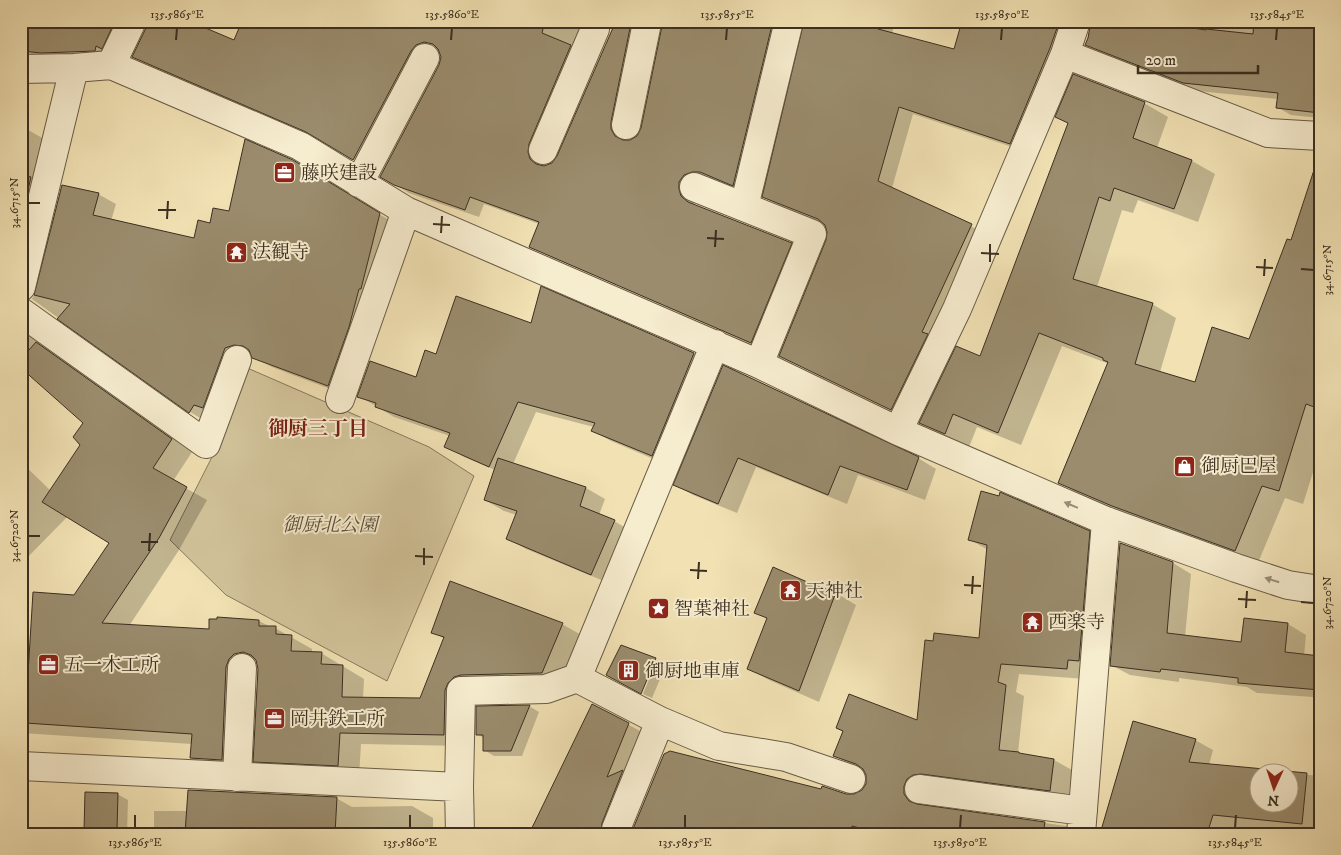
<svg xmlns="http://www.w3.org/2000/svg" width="1341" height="855" viewBox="0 0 1341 855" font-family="'IM FELL DW Pica','Noto Serif JP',serif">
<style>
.green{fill:#d2c39a;stroke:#87795e}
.shadow{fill:#0003}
.building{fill:#9a8c6d;stroke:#3c2f21;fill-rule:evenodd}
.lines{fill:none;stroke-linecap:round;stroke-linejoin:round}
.minor-casing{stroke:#695c46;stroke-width:30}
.minor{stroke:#f6ecce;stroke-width:28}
.oneway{fill:#998e78}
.ticks{fill:none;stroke:#3c2f21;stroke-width:2}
.labels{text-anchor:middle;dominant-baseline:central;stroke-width:4;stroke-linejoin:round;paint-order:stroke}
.poi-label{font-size:19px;fill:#3c2f21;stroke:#f6ecce;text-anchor:start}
.park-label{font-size:19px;font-style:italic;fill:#5a4d39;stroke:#f6ecce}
.neighbourhood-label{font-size:20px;font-weight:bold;fill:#7a1f14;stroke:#f6ecce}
.neatline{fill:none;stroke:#3c2f21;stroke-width:2}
.ticks-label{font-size:12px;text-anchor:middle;fill:#3c2f21}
</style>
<rect width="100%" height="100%" fill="#f1e1b3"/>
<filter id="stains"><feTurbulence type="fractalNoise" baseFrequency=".004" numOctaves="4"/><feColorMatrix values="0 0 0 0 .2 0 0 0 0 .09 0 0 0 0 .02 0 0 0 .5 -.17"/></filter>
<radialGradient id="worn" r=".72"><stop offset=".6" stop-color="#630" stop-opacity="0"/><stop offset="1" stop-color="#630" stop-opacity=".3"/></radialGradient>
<!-- green -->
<path class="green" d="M245,367L429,447L474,476L387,681L226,595L170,540L213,455Z"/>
<!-- shadow -->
<path class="shadow" d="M21,21H123L120,58L42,60L24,50L25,44L21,43Z
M244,21H607L600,24L541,160L543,166L553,164L558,157L611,36L612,26L609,21H644L625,138L626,141H631L638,137L642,129L663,21H790L747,193L715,180L707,179L692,198L695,206L791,244L805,252L765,350L545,254L531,246L539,224L484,204L479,217L409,193L382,176L440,66L442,58L438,50L431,52L368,167L319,138L147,64L134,57L235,42Z
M805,21H895L892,34L955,51L964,21H1077L1024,151L913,114L892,188L985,233L905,417L781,356L828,240L829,232L826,224L778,205L764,197Z
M1092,21H1320V118L1291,115L1277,107L1278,99L1198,91L1100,52L1086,44Z
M1144,103L1168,117L1157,148L1192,161L1215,174L1198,222L1138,200L1133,213L1122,210L1097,287L1152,304L1176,318L1160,372L1196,383L1250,340L1291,242L1320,182V450L1303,504L1285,498L1258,563L1137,519L1083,496L1060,483L1109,364L1062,346L1021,445L977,427L969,447L944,436L921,423L981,357L1069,124L1057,117Z
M21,129L30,131L51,143L26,296L28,332L33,338L192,452L173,481L207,500L179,550L129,626L210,631L218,619L259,621L271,627L275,628L312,649V653H321L364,679L363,699L421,700L445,639L432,632L562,624L583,636L563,685L474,689L465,746L361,744L359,777L276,773L255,761L258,665L250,671L243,771L212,770L191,758L192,744L21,733V675L29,676L75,596L111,543L68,516L21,564V462L51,491L81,445L84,423L21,366Z
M311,172L397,225L346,395L272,367L253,357L252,354L243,358L207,422L190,412L32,299L98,194L116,204L111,221L195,240L211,224L230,213Z
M542,288L694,354L712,365L670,466L611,441L593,431L594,427L536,412L513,464L586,488L605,499L599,515L614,521L633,532L611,584L526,549L507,538L517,515L504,511L485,500L495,470L464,457L446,446L450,436L394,417L359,396L417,379L437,356L532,325Z
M724,367L918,458L936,469L925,500L858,475L847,504L756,467L737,513L693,495L675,485Z
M1089,532L1107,543L1085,679L1019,674L1016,692L1024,696L1018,753L1054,760L1072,770L1068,800L922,797L923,806L1066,826L1080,834H634L846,795H855L862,792L867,784V775L865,771L853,766L835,756L844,732L837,728L918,721L980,640L988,550L969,539Z
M1121,544L1173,563L1191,574L1185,637L1243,644L1288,624L1306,635L1304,656L1320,658V701L1313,697L1257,693L1247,687L1179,678V682L1130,675L1111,665Z
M814,587L836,593L856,605L819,702L769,680L749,669L768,619L756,612Z
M657,660L666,665L652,698L643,694Z
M593,705L649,736L622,834H531Z
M529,706L539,712L522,756H494L484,750V738L477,734Z
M1195,740L1213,750L1209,765L1288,772H1258V802H1288V773L1320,776V834H1097L1098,829H1102Z
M117,794L128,800L127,834H94L85,829Z
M336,798L352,807L412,806L433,818V834H154V811H188Z"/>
<!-- building -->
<path class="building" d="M26,21H115L102,49L96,46L95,51L41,53L22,51Z
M147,21H189L234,40L242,21H525L543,29L542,33L571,45L529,144L528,152L530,159L536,164L544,166L552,163L557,156L616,21H629L630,28L611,122V129L615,136L623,140H630L637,136L641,128L662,26V21H773L733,186L700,172H692L684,175L679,182V189L681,196L688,202L792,243L751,343L529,247L539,222L470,197L465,210L394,185L380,177L439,65L441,57L438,49L433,44L424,42L416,45L411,51L353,160L306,132L132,57L146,28Z
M804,21H880L878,29L954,49L962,21H1038L1057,28L1050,48L1010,144L899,107L878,181L972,224L922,332L928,334L891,410L779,356L826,240L827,232L825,225L818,219L762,197Z
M1091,21H1145L1206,30V29L1253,34L1254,21H1320V113L1276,108L1278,93L1183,83L1085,45L1088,38Z
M1073,74L1145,102L1133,138L1192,160L1174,209L1114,188L1110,201L1099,197L1073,279L1153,303L1135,364L1195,382L1212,327L1249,339L1287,239L1291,240L1314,170L1320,171V409L1306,404L1279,491L1262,486L1235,551L1112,506L1058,483L1108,362L1103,360V358L1039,333L998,433L953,414L945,434L919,423L956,346L980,356L1068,123L1055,117Z
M245,139L293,160L380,213L361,289H359L349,327L328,386L252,358L249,350L243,346L234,345L225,348L203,408L194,405L189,413L57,319L70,304L34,295L62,185L99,193L93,215L194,238L198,220L210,223L213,208L229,211Z
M21,175L31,177L21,220Z
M541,286L694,353L652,456L591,431L595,423L518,402L489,467L444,447L450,433L375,407L376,403L357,397L370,361L416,377L425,350L436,354L456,296L531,323Z
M36,342L172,439L153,468L187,487L159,538L102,623L209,629V619H217V617L259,620V626H276V634L292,635L291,651L322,652L321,664L343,665L342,697L420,698L444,637L431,633L450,581L563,623L542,673L461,675L454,677L448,683L445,690L444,735L340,733L338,766L253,762L258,669L256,660L251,655L243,652L234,654L229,659L226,667L222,760L190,758L192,734L25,723L33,592L74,595L109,543L42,502L80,445L73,437L83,423L21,368V359Z
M723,365L919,457L907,490L840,466L828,495L738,458L718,504L673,485Z
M498,458L586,487L580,506L615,520L591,575L506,539L517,511L484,500Z
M981,491L999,496L1000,492L1090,531L1079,661L1068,660L1067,669L1001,664L998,682L1006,685L999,750L1019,752V753L1054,759L1050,791L921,774L913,775L907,779L904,786V794L909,801L917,804L1045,822L1043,834H943L896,828L895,834H882L852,826L850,834H633V829L664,754L670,751L821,789L822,786L846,794H854L862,790L866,784V775L863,769L856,764L833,756L843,731L836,728L849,694L917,720L925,640L933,641L934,633L979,638L987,545L968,540Z
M1120,543L1173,562L1167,633L1241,642L1244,618L1288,623L1285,652L1320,656V690L1238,683V678L1161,669L1160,672L1110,666Z
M773,567L814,585L836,592L799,691L747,669L767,618L754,613Z
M621,645L656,658L641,694L606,675Z
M592,704L629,723L607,777L623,770L602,823L601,834H529Z
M530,705L511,751H483V735H476V706Z
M1133,721L1196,739L1189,762L1307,773L1302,824L1213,815L1207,834H1100ZM1258,772H1288V802H1258Z
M188,790L337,797L335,834H185Z
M85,792L118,793L117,830H84Z"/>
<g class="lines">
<defs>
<path id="minor" d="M1065,54L1268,133L1320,136
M111,65L132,21
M21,69L74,68L111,65L300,146L406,211L759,364L898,431L1106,521L1236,568L1288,585L1320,590
M626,125L647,23L644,21
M543,150L595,29
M359,183L425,58
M694,187L812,234L759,364
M744,207L789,21
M21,287L74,68
M21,312L206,444L237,360
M340,399L406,211
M898,431L957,309L1065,54L1076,21
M577,678L660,721L616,829L618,834
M660,721L719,746L786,757L851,779
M21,766L459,787
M237,777L242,668
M919,789L1083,811
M460,834L459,787L461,691L546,689L577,678L715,344
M1081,834L1106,521"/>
</defs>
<!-- minor casing -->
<use href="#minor" class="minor-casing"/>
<!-- minor -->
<use href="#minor" class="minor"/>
</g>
<!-- one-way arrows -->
<defs><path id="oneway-solid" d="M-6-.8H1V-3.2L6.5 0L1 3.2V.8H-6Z" transform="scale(1.25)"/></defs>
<g class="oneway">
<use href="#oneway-solid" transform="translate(1071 505) rotate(-157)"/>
<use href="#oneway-solid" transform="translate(1272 580) rotate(-162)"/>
</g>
<!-- ticks -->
<path class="ticks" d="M176,40L177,28M451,40L452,28M726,40L727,28M1001,40L1002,28M1276,40L1277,28M28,203H40M158,210H176M167,219L168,201M433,224L450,225M441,233L442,216M707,238L724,239M715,247L716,230M981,253L999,254M990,262V244M1256,267L1273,268M1301,269L1314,270M1264,276L1265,259M28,536H40M141,542H158M149,551L150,533M415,556L433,557M424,565V548M690,570L707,571M698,579L699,562M964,585L981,586M972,594L973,576M1238,599L1256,600M1301,602L1314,603M1246,608L1247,591M135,828V815M410,828V815M685,828V815M960,828L961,815M1235,828L1236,815"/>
<!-- icons -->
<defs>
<symbol id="office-square" viewBox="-11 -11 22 22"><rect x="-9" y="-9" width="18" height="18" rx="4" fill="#8f2418" stroke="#f6ecce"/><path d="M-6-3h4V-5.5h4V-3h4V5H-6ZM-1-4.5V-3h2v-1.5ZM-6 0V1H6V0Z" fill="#fff"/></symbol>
<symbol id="temple-square" viewBox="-11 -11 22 22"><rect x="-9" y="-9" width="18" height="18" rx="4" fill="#8f2418" stroke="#f6ecce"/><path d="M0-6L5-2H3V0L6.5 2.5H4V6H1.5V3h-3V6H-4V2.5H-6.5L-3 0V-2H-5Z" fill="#fff"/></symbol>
<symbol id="shop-square" viewBox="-11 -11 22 22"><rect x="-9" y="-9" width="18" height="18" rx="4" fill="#8f2418" stroke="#f6ecce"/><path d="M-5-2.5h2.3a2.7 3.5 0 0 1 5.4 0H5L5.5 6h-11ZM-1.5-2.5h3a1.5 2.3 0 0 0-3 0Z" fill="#fff"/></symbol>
<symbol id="sight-square" viewBox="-11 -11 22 22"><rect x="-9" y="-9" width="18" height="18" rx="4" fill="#8f2418" stroke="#f6ecce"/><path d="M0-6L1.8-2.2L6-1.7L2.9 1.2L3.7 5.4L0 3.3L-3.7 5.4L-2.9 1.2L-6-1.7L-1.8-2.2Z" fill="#fff"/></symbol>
<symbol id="building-square" viewBox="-11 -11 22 22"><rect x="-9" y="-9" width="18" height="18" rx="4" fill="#8f2418" stroke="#f6ecce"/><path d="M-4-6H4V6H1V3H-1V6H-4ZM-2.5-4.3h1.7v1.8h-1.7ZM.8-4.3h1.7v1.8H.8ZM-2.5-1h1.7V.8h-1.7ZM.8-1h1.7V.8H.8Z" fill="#fff"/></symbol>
</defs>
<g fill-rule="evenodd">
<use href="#office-square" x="272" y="160" width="25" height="25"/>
<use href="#temple-square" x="224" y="240" width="25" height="25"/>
<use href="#shop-square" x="1172" y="454" width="25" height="25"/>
<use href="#temple-square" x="778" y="578" width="25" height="25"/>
<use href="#sight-square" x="646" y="596" width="25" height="25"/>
<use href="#temple-square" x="1020" y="610" width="25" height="25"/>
<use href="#office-square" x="36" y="652" width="25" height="25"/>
<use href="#building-square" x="616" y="658" width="25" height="25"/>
<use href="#office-square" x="262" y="706" width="25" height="25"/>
</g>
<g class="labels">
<!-- poi labels -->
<g class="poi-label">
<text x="301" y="173">藤咲建設</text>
<text x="252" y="252">法観寺</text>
<text x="1201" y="466">御厨巴屋</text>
<text x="806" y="591">天神社</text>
<text x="674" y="609">智葉神社</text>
<text x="1048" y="622">西楽寺</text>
<text x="64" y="665">五一木工所</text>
<text x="645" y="671">御厨地車庫</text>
<text x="290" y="719">岡井鉄工所</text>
</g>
<!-- park labels -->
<g class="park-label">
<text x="330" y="525">御厨北公園</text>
</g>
<!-- neighbourhood labels -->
<g class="neighbourhood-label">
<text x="318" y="429">御厨三丁目</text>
</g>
</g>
<!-- margin -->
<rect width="1341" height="855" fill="none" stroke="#f1e1b3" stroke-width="55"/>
<!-- north arrow -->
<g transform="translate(1274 788) rotate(183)"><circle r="24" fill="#f6ecce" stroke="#aca089"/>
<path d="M0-4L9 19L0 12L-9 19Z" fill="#8f2418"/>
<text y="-8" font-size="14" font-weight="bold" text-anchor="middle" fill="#3c2f21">N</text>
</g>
<!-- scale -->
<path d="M1138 65v8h120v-8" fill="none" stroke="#3c2f21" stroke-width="2.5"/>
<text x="1146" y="65" font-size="15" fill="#3c2f21" stroke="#f6ecce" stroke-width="4" paint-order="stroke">20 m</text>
<rect x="28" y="28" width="1286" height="800" class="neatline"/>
<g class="ticks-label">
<text x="177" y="18">135.5865°E</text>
<text x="452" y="18">135.5860°E</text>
<text x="727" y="18">135.5855°E</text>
<text x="1002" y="18">135.5850°E</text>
<text x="1277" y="18">135.5845°E</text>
<text transform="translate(14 203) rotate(-90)" y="4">34.6715°N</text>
<text transform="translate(1327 270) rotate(-90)" y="4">34.6715°N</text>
<text transform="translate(14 536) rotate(-90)" y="4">34.6720°N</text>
<text transform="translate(1327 603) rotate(-90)" y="4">34.6720°N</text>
<text x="135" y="846">135.5865°E</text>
<text x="410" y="846">135.5860°E</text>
<text x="685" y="846">135.5855°E</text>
<text x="960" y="846">135.5850°E</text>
<text x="1235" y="846">135.5845°E</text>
</g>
<rect width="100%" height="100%" filter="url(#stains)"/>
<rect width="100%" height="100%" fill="url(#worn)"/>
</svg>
